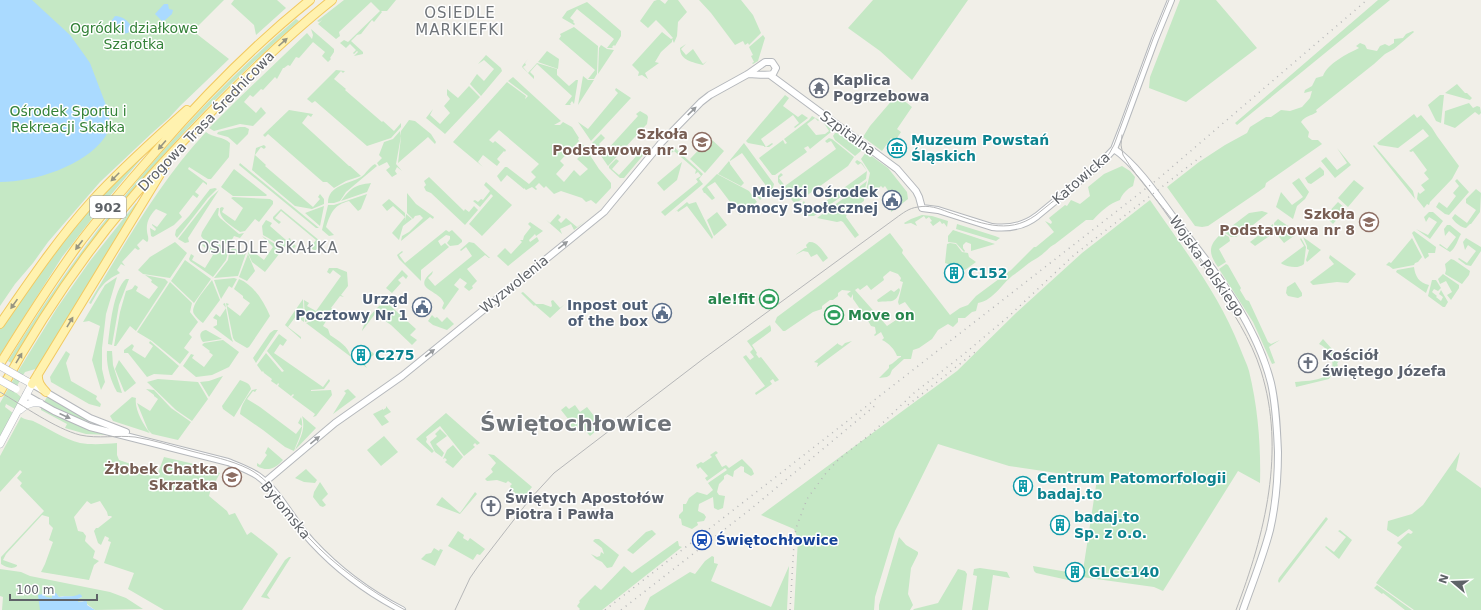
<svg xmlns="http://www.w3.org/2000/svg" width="1481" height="610" viewBox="0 0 1481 610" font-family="'DejaVu Sans',sans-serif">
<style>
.green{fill:#c5e8c5;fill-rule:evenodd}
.water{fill:#aadaff}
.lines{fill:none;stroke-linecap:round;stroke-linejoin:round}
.tertiary-casing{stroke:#b5b8bc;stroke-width:8}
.secondary-casing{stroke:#b6babf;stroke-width:8}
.primary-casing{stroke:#f2c960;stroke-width:10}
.tertiary{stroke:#fff;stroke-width:6}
.secondary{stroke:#fff;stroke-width:7}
.primary{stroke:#fff2af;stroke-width:8}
.tram{stroke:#b6b7b8;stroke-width:1}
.rail{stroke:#b6b7b8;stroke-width:1.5;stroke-dasharray:1 5;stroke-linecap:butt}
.secondary-bridge-casing{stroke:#b6babf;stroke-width:8;stroke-linecap:butt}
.secondary-bridge{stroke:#fff;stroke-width:7}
.oneway{fill:#979581}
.oneway2{fill:#979a9d}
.labels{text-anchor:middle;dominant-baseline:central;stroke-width:3;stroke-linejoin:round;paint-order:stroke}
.shield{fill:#fff;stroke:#8f9295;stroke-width:1}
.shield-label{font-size:13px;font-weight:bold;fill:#5f6368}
.park-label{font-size:14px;fill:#348238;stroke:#fff}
.worship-label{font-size:14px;font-weight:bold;fill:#5b616d;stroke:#fff;text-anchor:start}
.street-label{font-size:14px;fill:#5f6368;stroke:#fff}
.education-label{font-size:14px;font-weight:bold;fill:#785e54;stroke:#fff;text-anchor:end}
.culture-label{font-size:14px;font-weight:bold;fill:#0d838f;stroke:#fff;text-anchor:start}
.service-label{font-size:14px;font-weight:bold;fill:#4e5e75;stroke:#fff;text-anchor:end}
.leisure-label{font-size:14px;font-weight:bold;fill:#27864d;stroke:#fff;text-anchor:end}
.transit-label{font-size:14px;font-weight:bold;fill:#164399;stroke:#fff;text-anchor:start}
.neighbourhood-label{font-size:15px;letter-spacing:1px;fill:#70757a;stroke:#fff}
.town-label{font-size:22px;font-weight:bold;fill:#70757a;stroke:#fff}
</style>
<rect width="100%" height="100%" fill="#f1efe8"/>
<!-- green -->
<path class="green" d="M0,0H224L193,31L229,59L180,106L169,118L152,133L100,182L48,242L33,263L15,284L0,306Z
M234,0H277L286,8L256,35L254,25L231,4Z
M344,0H396L387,11H381L382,12L374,22L372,20L361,34L357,35L351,41L363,52V54L354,56L358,52L357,51L354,54L353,53L356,50L350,44L346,48L340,43L344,40L348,42L380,11L371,2L339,32L340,36L336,39L318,24L322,20L319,22L317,21Z
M657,0H660L665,4L668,0H678L687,12L678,22L677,36L674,43L672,39V42L661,52L655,62L659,63L645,73L648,79L642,75L638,76L639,72L632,65L662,32L671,39L673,38L665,29L656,20L648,28L640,21L654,1Z
M699,0H741L753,15L761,33L749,45L748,43L745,45L743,41L735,45L711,13Z
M873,0H968L912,80L880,51L848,28Z
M1180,0H1216L1257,48L1186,102L1149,88L1150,77Z
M1378,0H1390L1237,125L1235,123Z
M587,2L621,31V36L615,46L614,45L612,47L613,48H607L614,39L577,9L570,18L574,21L573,22L575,24L574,25L562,18L567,11Z
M296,19L299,21C186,120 87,234 11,363L8,361C86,233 183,117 296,19Z
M574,27L598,46L597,74L594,79H588L595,70L559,39L561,36L560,34Z
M311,29L334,49V52L330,58L331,59L328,62L322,56L325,52L313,42L299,58L296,57L290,66L288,65L284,68H283L277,79L275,77L263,90L261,89L253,97L250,95L244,102L256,113L261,107L266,113L253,126L240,124L214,131L209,128L237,100L307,33L312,39L313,35Z
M1413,31L1414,32L1394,49L1385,54L1374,64L1316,110L1317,112C1311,116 1305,116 1301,122L1309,132L1308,137L1312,140H1318L1322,144L1266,183L1265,187L1258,192L1208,226L1202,227L1195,226L1167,187L1199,162L1225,145L1247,133L1250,127L1266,117H1271L1281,110L1290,111L1302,107L1310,98L1312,91L1304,93L1305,90L1312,86L1316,78L1323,76C1328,63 1347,54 1359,48L1356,46L1360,43L1365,45L1367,49L1377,51L1380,46L1385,44L1389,46L1394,43V39L1403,38L1406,34Z
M763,35L765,38L758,61L753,64L752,63L754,62L751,56L753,55L749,47Z
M686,44L681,49L686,55L693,49L703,64L707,61L703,65C693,62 680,61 680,48Z
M601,45L607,49L614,50L598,74L599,48Z
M547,51L559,59L558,69L538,62Z
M486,55L501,68L502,71L481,96L470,84L477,74L484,81L494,69L484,60L478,64Z
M528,59L525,63L526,65L523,67L528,73L537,63L557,69V75L569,86L576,80H578L574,104L572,101L570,104L571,105H565L572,96L537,64L530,72L534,76V79L522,67L523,65Z
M336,70L345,71L343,73L341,71L334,79L346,89L345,90L382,122L383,121L394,131L401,123V127L391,138L367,146L315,101L312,103L307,99Z
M583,76L588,80H594L578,105Z
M513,77L561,121L554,125H560L563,122L572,127L579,138L578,139L579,141L560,161L564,165L556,174L564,182L574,170L580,176L588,169L577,159L580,156L579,147L582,143L599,169L611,183V188L596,204L591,200L586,202L582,198L561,191L554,194L546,186L544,188L539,183L535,187L537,189L536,190L532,187L526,190L524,188V189L507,175L501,182L497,176L505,167H507L529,184L536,177L531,172L539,164L499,130L489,140L493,143L495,141L506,150L505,152L504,151L497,159L500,162L497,166L483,155L478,162L483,167L453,142L507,82L526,96L525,99L528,96L508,81Z
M1457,84L1465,93H1467L1472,98L1470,100L1445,93Z
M469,86L480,97L445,134L426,118L433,109L430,115L440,124L450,113L444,106L450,99L447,95V89L458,98Z
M616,88L631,98L591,141L578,122L588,129L618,93L615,90Z
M785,95L789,98L783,106L798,117L802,114L808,118L795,128L794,127L799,123L793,115L761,139L766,147L772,143L773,144L769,147L748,143L746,141Z
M897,95L912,107L897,129L901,132L895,141L891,138L882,151L863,137L870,126L894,98H895Z
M1440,95H1444L1441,123L1436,121L1428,105Z
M1469,103L1473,108L1477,106L1480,107L1481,113L1479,115L1475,112L1455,128L1444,124L1445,111Z
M289,110L313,114L311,117L308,115L302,123L349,166H350L361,176L346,181L334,188L327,182H323L268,134L265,137L263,135Z
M640,111L647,115L648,117L647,124L608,166L592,143L601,134L605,138L599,144L606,151L638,116L636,114Z
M1414,114L1417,118L1421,115L1432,128L1437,136L1459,166L1452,179L1430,202L1429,205L1427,204L1424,208L1417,199L1418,192L1420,194L1425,190L1421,185L1429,179L1424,173L1427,170L1413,151L1411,152L1409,151L1429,136L1423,129L1398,148L1379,145L1377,143Z
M812,116L819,120L818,121L815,118L807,124L816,135L825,134L829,131L824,123L832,130L831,132L810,149L808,146L804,148L807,152L775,175H772L759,158L783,140L785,144L787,143L784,139L809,120Z
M409,120L415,121L431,134L436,142L435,144L428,137L398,163L401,137V131Z
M240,127H245L249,129L248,134L237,145L228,137L217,134L218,132Z
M400,131L401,136L396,164L402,171L397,167L395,171L397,174L392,177L386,170L390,167L387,162L379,166L377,163L382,158L379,155L384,142L393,139Z
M206,132C213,138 223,136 230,143L229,157L211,179H208L189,167L188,169L207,183V185L203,182L195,192L199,195L197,198L193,195L179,213L182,217L174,225L153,237L151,236L150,228L155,231L156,229L152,225V224L157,227L167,214L156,209C150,215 146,222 147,231C147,234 149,237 148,241L147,242L143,239L137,245L140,249L138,250L135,248L122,262L125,266L121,264L117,270L120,273C102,282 100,288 91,304L89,303L95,293C129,237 161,180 206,132Z
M835,133H837L862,150L855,156L835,140L833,136Z
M710,138L724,151L705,173L690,159Z
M829,138L832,139L854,157L848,166L795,204L778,182V176L781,173L783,175L779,178L785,186L836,149L831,141L827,143L825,141Z
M744,143L774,184L772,191L760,200L753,192L755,190L758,193L767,187L742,153L730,161V160Z
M264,145L266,147L264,149L261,147L255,155L266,165L265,166L313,207L320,199L318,197L320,194L324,199V204L312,209L295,206L252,170L256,148Z
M1374,145L1413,191L1415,199L1373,146Z
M668,148L670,150L673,148H675L703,174L699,179L703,184L665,216L661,212L698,182L696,179L701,176L698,172L695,174L696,170L674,151L669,155L665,150Z
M1337,148L1351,165L1335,178L1321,161L1326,157L1337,170L1347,163Z
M147,150V152L109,197L62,257L0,355V329L34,281L87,212L139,156Z
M642,150L645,153L624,178H620L609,168V166L616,159L619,161L612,169L619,175Z
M866,152L888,168L907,192L908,199L891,212V209L898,204L892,196V192H889L885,186L883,188L881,186L876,190L866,191L870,173L861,159Z
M857,160L862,163L867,171L866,179L814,216H804L798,207L804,201L805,203L801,206L807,215L867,171L861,163L858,165L855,162Z
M729,161L730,163V164L744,183L741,186L718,174Z
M682,162L677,180L664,191L657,183Z
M240,163L319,228H316L239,165Z
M375,164L377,166L346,192L340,201L334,203H328C328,185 349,184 361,177C366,174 369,167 375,164Z
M1122,166L1130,171L1135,177L1133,186C1127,189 1122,194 1120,200C1110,203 1100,212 1093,220H1086L1055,244C1049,247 1046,252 1040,256C1038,258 1035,259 1032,261C1027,264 1021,270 1015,274C1002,282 995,300 978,303L976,311L972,312L965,318H958V322L953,327L948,324L938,330L932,339L919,348L913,350L911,359H904L892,370L890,375L887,377L879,378L889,368V365C895,363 896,359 901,357V356H897C895,350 889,343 882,340L884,338L881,332L875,336L874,335L876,333L875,327L871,326L867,319L853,299V294L851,298L847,294L851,291L842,290L838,293V296L833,300H830L822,306V309L813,312L785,331H783L775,322L777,317L890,233L903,250L902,253L950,315L960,308L968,305L976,296L1011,270L1034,247H1036L1054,232L1045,221L1051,224L1052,222L1049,218L1065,205L1067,206L1071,200L1080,204L1090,196L1088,187L1104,174ZM890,271L898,274L901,278L900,281L903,282L898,302L899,305L905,302L914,314L908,318L905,314L887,326L855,290L858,288L860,290L867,285L871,290L884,280L883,277Z
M1320,167L1324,171V175L1311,184L1308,183L1305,178Z
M234,169L267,195L266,196H233L221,187Z
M717,174L749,191L757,202L740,215L715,182L707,187L715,198L712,200L705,193H704L702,189Z
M429,177L464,211L465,209L469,212L474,206L478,210L465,225L431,193L426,191L424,187L426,185L424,181Z
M1299,178L1309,192L1305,199L1297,206L1293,219L1276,207L1281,192L1292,205L1303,197L1292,183Z
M1457,179L1469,192L1449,215L1445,214L1436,207L1439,202L1447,208L1456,196L1453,193L1459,186L1455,181Z
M1354,180L1364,188L1348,207L1338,198Z
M867,181L864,192V201L847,213L846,217L859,235L855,238L843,222L841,221L837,222L817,218Z
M486,182L512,205L482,236L469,224L493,196L491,194L480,207L473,201L475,200L478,202L481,199L483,200L490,191L484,185Z
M371,183L367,192L341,201C352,187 355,185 371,183Z
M215,188L217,189L208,198L177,238L175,235L176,230L189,216L210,189Z
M1476,189L1481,193L1480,212L1471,224H1470L1466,228C1462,228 1454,222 1452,218L1455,214L1467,223L1476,210L1466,203V199Z
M219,190L188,238L189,242L185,243L178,239L211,197Z
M407,193L416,204L434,217L433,219L430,217L401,241L402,236L409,232L423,218L420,215L415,216L413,219L407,213Z
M367,194L361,209L358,211L349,201C334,205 331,212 326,227L334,235L329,236L322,230L328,205H334Z
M233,197L270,199L273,201V204L259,222L255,219L245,231L240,232C232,226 218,219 220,208L222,207L224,208L222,212L235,221L243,208L231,198Z
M389,199L405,213V221L406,214L412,219L403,226L399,240L392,233L405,217L393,206L387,211L382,205Z
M1150,200C1183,248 1219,294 1240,348C1243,356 1247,364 1249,371C1258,408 1261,446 1260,483L1238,471L1163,591L1154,587L1082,577L1097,479L1009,466L938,444L895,531L875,597L874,610H794L798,539L794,529L761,515L957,371L1016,313L1082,253Z
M687,202L689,204L696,202L713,237L712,239L687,206L678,212L677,210L675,212Z
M1338,202L1346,209L1333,224L1325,216Z
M136,203L137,205L39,368L25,372L14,391L21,397L15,409L6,404L5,407L13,413L0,437V403L20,368L57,308L90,261Z
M324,206L320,226L305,213Z
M217,208H219L218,215L220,218L239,234L244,233L240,238L234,236L229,245L220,241L214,245L202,243L204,240L201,236L202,232Z
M281,209L320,241L321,244L315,251L310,247L316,240L281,211L275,218L281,222L279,224L273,219V217Z
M1262,211L1268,213L1253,225H1250L1236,237H1231L1224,232L1249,213Z
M717,212L727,225L714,236L707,220Z
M1429,212H1433L1443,221L1430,239L1416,229L1428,235L1437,222L1429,217L1426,222L1424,217Z
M558,214L561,217L558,220L561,223L566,218L577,227L585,221L574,230L571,224L560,229L562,234L546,220L550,223Z
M922,215L932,216L948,221L947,227L944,223L942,224L940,221L933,226L930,222L932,221L929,217L926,219L924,216L915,222L917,226L911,223L905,224L904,223L911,219Z
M1278,219L1298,233L1284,243L1275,232L1274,223Z
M266,220L272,223L270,226L286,240L290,238L291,241L296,246L293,249L286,245L285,247L282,246L263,235L262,226Z
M530,222L543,231L536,236L535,234L529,240L530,242L537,237L539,241L508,266L497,256L505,248L511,254L522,242L520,240H523L524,236L531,227L528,224Z
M957,224L995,236L1000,238L996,241L956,229Z
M1273,224L1274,233L1255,246L1250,242Z
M1447,225H1450L1461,234C1458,239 1456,248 1450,252L1439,245L1440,244L1447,249L1456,237L1449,231L1445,236L1444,229Z
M446,230L449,232L452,230L462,240V242L458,245L450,246L447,243L450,239V236L446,235L438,241L441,246L445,243L449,247L421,270V281L399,259L397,255L402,251L403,252L399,255L405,263Z
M953,230L995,244L971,251V244L966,242L963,245V248L965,251L964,252L956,243L948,242V236Z
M1414,231L1436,247L1435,253H1428L1429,256L1425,259L1412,233Z
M1222,233L1229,237L1230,241L1219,249L1226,262L1218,267C1208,253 1208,245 1222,233Z
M262,236L283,249L265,272L252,262L248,253L251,250L264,260L273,247Z
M1303,237L1321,250L1307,262L1306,260L1309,250L1307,249V246Z
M1301,238L1306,247L1304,264C1298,269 1289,267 1282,264L1281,263L1304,246L1300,239Z
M1412,238L1422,257L1418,262L1415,263L1414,265L1393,269L1389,266L1386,265L1389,262L1391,263Z
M1466,238L1481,247V251L1471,266L1466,265L1458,259L1459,258L1467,263L1476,251L1468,245L1465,250L1463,242Z
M175,242L187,253L170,278L143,274L138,270L150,257Z
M469,242L474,243L490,258H489L485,255L467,269L477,281L472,286L473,288L469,291L464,287L467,283L460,278L454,285L459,289L444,310L442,308L444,303C439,289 410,290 433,271L432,274L428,278L435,286L472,256L466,247L461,251L460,250Z
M809,242C817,241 823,251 828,258L823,262L817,254L811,257L808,252L803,251L795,255L805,248H807L806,245Z
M218,243L227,250L228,253L226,260L213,277L190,261L189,259L191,254L194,256L192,260L205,268L213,255L201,244L214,247Z
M950,243L956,244L962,252L968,253L969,257L976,262L965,270L957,264L951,265L945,263L947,244Z
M233,247L244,255L246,252V253L238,276L214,278L228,260L229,253Z
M248,254L255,271L247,281L239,277Z
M1330,255L1356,274L1348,283L1337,282L1313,285L1310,282L1334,264L1329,258Z
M1451,259L1454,260L1470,271L1469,275L1462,284L1445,274L1446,270L1445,264Z
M185,260L211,279L194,303L171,281Z
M1226,264L1228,265L1241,288L1240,290L1246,300L1249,301L1268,342L1271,344L1280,340L1269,347L1275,363L1272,364L1253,322L1219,269Z
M1414,267C1415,276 1419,283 1429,285L1426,293L1396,272L1397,270Z
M329,268H337L347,272L348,286L341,295L344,297L340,296L331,308L335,311L333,313L330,311L327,314L329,317L313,319L305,322L304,300L309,303L307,306L316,311L341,276L333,270L330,274L327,272Z
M402,270L408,276L406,279L403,276L398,280L401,283L392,293L386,288Z
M1443,274L1459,285V288L1451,300L1447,295L1452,292L1446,281L1440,284L1438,279Z
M145,275L165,279L168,282L136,331L130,326L116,346H114L120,312L126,291L132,289L135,285L138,287L136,291L149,299L158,287L151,282L152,280Z
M117,277L106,314L102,348V369L105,382L101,390L92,360L100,326L89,321L83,322L105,285Z
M234,278L237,279L232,288L229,286L221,299L214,280Z
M126,279H129L119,305L112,345L108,344C110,328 113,290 126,279Z
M239,279C254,285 264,302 270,316L249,347L247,348L235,341L233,338L226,303L229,304L227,306L240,316L250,303L243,298V296L234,289Z
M212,280L220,300L203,323C200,321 196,317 194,314C189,307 207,287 212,280Z
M1432,280H1436L1441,288L1438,291L1434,289L1432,292L1437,296L1436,297L1441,301L1443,297L1439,294L1441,290L1448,302L1445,307H1443L1428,296Z
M170,282L192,303L190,312L198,322L189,334L192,337L184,348L189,352L180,364L152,341L137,332Z
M1295,282L1302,293V296L1298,298L1288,296L1286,293L1287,287Z
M899,288L900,290C896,305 890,300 878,302L877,300L891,290L894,292Z
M523,292L536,304H543L551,307L552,306L551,301L553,300L560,308L565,304L550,318L535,305L534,306L521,293Z
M303,299L304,322L296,316L288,327L301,337V339L285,325Z
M385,301L416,329L410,335L417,340L412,345L391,325L375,314L362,331C364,321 377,307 385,301Z
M225,303L231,336L233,342L213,327L217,325V320L213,318L216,314L220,317L226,308L223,304Z
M432,315L435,318L437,317L442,322L447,317L454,324L447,330L433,325L428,321Z
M328,318L323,326L328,329L330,335C339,341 348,346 351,357L306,323L314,320Z
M770,325L771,328V331L752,345L757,353L756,354L759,358L761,357L779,380L775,382L773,379L770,381L772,384L756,395L755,393L765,386L743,357L746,355L750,360L754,357L750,352L753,349L747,341Z
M206,330L222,339L203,342C199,337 199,331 206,330Z
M274,330H278L256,363L253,358L270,333Z
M279,334L287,340L283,346L280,344L274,353L323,387L329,379L330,381L324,389L311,390V391L331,390L332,395L316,416L313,417L315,414L292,397L294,395L293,394L291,396L278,386L279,384L278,383L277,385L271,381L272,379L264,373L263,371L262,372L257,365L266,353L282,372L284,371L267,351Z
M1323,339L1340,358L1337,364L1338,365L1329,379L1296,387L1295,382C1304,381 1316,381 1324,377C1339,369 1332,350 1319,344Z
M223,340L239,352L229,367L212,375L196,377L183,366L191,354L194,355L192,358L204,367L213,355L209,352L210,351L202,345L204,343Z
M150,341L179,366L172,375L154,374L147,377L128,353H124V350L132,344L134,346L132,350L145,358L153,346L149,343Z
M852,341L817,367L818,363L814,362L838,343V344L842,346L845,343Z
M66,351L70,354L66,363L71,381L97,396L96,399L101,404L100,407L89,404L51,382L50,377Z
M107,351H112L113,365L122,393L117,392C110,380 106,364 107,351Z
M357,351L372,352L374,354L365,365L367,368L354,358Z
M119,360L136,383L125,392L124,391L115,369Z
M223,376L209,397L200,382L209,381Z
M158,379L198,382L208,399L192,421L176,410L147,382Z
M240,380C245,382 250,383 251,389L234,417L223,409L222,406Z
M146,389L154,390L171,408L191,422L178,440L152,434L148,430L137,403L150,411L158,399L154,396V395Z
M257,389L255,392L253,391L247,399L260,407L296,434L302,426L298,423L301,417C305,429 298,440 294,451L285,447L263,430L240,414C241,405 246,398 252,390Z
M348,389L356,397L333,414L346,393L344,391Z
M47,397L92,422V423L64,413L44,402Z
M132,397L136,398C134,408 143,425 150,433L113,421L110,416Z
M575,405L580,412L587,407L602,426L590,436L583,428L580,431L578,428L573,433L567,425L559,430L558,429L569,420L561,410L566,406L569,409Z
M386,406L391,412L384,416L389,422L382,426L373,414L383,409V410L386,408Z
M41,407L77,425L111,435L86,434L65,428L67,424L41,410Z
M446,413L480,443L477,445L475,443L473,445L475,447L464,456L440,426L426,437L427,439L426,442L434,451L432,453L416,439Z
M302,416L316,428L295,450C300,439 306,429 302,416Z
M21,417C27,421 30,419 35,422C50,429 64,439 80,443C92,445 105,444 117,443V455L119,460L158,473L164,457L194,464L220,473L210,492L209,496L227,511L229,515L235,513L247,535L251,532L273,549L278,554L242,610H164L128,589L134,573L104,563L111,542L108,541L109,538L105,536L101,545L98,543L94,531L96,528H98L112,517L111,516H108L107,512L100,501L91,504L87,501L74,517L78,531L83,532L86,536L85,541L95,551L93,558L99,561L94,565L89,580L41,572L45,564L53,542L49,540L53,528L49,524V517L42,515L6,554L3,560L17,565V566C12,570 6,567 1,564V557L44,511L20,486L22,483L17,478L22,472L20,470L0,492V456Z
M440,429L447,436L436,444L444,453L442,457L435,452L430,442L437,436L435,434Z
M384,436L398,452L381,466L367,450Z
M453,445L463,457L453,468L445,462L447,460L445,458L443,459L447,450Z
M268,447L283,460C275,469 267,472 257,466V463L260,465L267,455L265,453Z
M716,451L718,453L715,455L722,467L726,465L729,468L742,459L752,469L754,474L751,476L744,472V467L741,466L734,471L733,477L727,474L724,476V479L719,484L717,492L719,495L725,496L723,508L718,510L714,508L713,497L699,504L698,511L704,514L706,517L704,521L697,522L698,525L692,529L682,525L681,519L679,518V515L683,511V504H686L689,498L697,492L707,495L713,490L708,483L727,470L725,468L707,481L705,478L708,476L700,467L698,469L696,465L701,462L703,463L712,457L710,455Z
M1460,452L1456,470L1481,488V610H1414L1376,583L1402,547L1397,543L1408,533L1411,534L1413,532L1409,529L1398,537L1387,530L1388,521L1412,514L1423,505Z
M488,454L494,455L532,487L518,504L516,503L515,494L510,486L512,484L508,481L506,483L497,480L487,481L485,479L493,472L491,469L496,463Z
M306,469L317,480L315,483L304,482L295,478Z
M320,482L328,494L322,500L326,505L323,507L320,506L313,497L314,492Z
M475,492L477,494L460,514L436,505L442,497L460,513Z
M1326,517L1328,519L1279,583L1278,581L1279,578Z
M652,530L656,534L633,554L627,550L646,532Z
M1340,530L1352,540L1339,559L1325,547L1326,546L1334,552L1346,537L1338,531Z
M458,531L464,535L463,538L468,541L470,538L485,549L480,555L477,554L473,560L448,546Z
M899,537L906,545L918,552V554L911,568L908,594L913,605L910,610H879V605Z
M595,539H599L619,555L612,567L607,568L602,562L596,559L591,554L597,557L600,556L601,552L604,554L602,548L593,541Z
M677,541H678L679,546L682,547L602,610H579L580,609L577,606L580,602L579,601L595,585L601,590L624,566L632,573Z
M434,548L439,551L440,549L443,550L435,566L421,559L426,554L431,553Z
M712,556L714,557V563L718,564L711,581L771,607L789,566L787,610H644L650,597L690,572L695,574L705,561Z
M289,557H291L267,595L270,599L261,597L285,560Z
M1033,566L1079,574L1078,577L1068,580L1036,573L1034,571Z
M980,568L1007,572L1010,578L993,575L988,610H972L977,576L973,575L974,569Z
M0,569L21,572L30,576L110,592L126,598L143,609L95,610L83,601L78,602V599L82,597L63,596L59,597L57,595L52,598L38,599L40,603V610H2L3,597L0,596Z
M958,569L965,571L967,574L962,610H913L914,609L938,603Z
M1377,585L1412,610H1405L1383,593L1382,594L1374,588Z"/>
<!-- water -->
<path class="water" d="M0,0H32L70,35L83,53L90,63L109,113C109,121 110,130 105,137C85,166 34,182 0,182Z
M164,4H168L169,9L173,10L172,14L163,22L155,14Z
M115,16C122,16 130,21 131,28L128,33L122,34L111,27L110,23Z
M52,593H56L59,597C67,595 71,598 80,594L82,596V597L78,599V602L86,601L87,602V605L95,610H40L38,595L43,594L46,597L52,598Z"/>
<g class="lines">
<defs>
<path id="tertiary" d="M770,75L897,169L916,191L919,197L922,208L938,210L992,227C1008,229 1024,226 1037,216L1099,165L1114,149L1123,126L1155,39L1171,0
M1114,149C1139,166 1163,204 1182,229C1218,274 1257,327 1271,383C1276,405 1277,428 1278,452C1278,478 1276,504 1270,530C1263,557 1252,584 1243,610
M32,384L90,418L126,432
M26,395L54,411L90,427L228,462C238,466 249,470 258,476C280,492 293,522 312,542C337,569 369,593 402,610
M265,482L335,423L402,376L604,212L661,143L701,102L710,95L748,74L765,62H772L776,68L773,74C766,76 756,74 748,74"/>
<path id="secondary" d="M20,410C27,404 31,402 40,403
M0,444L32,384L21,378"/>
<path id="primary" d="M0,324C29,282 58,239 92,201C121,169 154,140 187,110
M0,364C24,325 49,286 76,248C101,214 129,182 157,150C204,96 254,45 310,0
M38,374C37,382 41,387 46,392
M32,384L165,166
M0,392C36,326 78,262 127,204C152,173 180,144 208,115C248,74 288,35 332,0"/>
</defs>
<!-- tertiary casing -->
<use href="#tertiary" class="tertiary-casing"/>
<!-- secondary casing -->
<use href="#secondary" class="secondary-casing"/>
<!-- primary casing -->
<use href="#primary" class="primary-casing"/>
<!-- tertiary -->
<use href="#tertiary" class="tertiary"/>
<!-- secondary -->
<use href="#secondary" class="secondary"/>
<!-- primary -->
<use href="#primary" class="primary"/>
<!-- tram -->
<path class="tram" d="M1122,135L1121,145L1123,155C1138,180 1159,201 1176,225C1189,244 1202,263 1214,283C1232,311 1251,339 1261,371C1286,451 1265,534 1236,610
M0,392C22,405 56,429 80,435C98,439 117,435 135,437C154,440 172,446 191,451C210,456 231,460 249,469C277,484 288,514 308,537C335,566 370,591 405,610
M455,610L470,578L479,565L530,499L554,473L703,359L896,218C903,213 909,208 918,207C929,205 938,208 948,212C979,222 1007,236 1036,215L1098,165L1109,154L1114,145L1153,39L1169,0"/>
<!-- rail -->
<path class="rail" d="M908,405L975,352
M605,610L1158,179L1367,0
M621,610L752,508L877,404
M790,610L794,543L796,528L807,499L826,473L839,459L872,433L914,393L964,354L1008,317L1074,255L1203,155"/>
<defs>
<path id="secondary-bridge" d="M0,366L21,378
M0,380L16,389"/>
</defs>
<!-- secondary-bridge casing -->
<use href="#secondary-bridge" class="secondary-bridge-casing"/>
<!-- secondary-bridge -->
<use href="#secondary-bridge" class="secondary-bridge"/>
</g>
<!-- one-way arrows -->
<defs><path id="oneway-solid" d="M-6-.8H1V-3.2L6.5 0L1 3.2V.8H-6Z"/></defs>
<g class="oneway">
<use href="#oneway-solid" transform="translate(283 42) rotate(-42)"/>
<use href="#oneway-solid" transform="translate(162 145) rotate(131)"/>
<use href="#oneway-solid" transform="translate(115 177) rotate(135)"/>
<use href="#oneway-solid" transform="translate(79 245) rotate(127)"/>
<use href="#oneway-solid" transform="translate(14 304) rotate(125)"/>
<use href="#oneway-solid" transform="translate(70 322) rotate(-59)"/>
<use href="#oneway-solid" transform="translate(19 358) rotate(-59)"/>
</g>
<g class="oneway2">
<use href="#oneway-solid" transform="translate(692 111) rotate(-44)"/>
<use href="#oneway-solid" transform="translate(563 245) rotate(-37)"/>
<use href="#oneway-solid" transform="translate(430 353) rotate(-38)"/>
<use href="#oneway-solid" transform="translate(65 416) rotate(24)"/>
<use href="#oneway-solid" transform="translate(315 440) rotate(-39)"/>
</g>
<!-- icons -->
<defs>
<symbol id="temple-ring" viewBox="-11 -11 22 22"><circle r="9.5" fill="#fff" stroke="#6b7280" stroke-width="1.5"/><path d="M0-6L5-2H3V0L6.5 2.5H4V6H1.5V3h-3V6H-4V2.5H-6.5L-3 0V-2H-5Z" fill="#6b7280"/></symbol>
<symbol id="school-ring" viewBox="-11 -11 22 22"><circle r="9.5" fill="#fff" stroke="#8d6e63" stroke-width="1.5"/><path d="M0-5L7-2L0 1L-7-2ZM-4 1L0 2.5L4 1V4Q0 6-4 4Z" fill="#8d6e63"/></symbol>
<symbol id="museum-ring" viewBox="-11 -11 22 22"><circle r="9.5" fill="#fff" stroke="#0f9aa8" stroke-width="1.5"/><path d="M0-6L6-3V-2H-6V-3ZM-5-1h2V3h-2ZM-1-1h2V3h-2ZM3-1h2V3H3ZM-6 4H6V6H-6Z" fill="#0f9aa8"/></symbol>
<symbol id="civic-ring" viewBox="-11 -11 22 22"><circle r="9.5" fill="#fff" stroke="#5c6f8a" stroke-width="1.5"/><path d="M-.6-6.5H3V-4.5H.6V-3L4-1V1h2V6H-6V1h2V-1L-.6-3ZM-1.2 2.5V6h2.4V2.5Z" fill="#5c6f8a"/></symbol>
<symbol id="building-ring" viewBox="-11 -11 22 22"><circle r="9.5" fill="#fff" stroke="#0f9aa8" stroke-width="1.5"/><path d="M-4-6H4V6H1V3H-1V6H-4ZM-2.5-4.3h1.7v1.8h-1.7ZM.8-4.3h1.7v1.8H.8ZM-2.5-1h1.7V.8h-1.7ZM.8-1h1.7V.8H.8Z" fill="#0f9aa8"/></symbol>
<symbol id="stadium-ring" viewBox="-11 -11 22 22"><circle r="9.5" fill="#fff" stroke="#2e9e5b" stroke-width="1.5"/><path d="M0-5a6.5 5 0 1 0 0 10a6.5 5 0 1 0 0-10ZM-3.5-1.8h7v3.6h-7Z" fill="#2e9e5b"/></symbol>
<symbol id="church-ring" viewBox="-11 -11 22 22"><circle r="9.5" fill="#fff" stroke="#6b7280" stroke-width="1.5"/><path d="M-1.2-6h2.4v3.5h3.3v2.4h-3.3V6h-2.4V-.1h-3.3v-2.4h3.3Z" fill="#6b7280"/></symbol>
<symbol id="station-ring" viewBox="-11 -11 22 22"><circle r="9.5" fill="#fff" stroke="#1a4fb4" stroke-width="1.5"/><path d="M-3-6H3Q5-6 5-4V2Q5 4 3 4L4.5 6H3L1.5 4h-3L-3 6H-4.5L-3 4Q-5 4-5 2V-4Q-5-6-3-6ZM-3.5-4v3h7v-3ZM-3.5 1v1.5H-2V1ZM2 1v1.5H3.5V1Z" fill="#1a4fb4"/></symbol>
</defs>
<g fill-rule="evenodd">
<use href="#temple-ring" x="808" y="77" width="22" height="22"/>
<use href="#school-ring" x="691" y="131" width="22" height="22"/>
<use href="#museum-ring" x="886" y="137" width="22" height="22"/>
<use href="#civic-ring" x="881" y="189" width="22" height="22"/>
<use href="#school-ring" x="1358" y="211" width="22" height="22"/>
<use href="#building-ring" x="943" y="262" width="22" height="22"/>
<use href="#stadium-ring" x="758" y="288" width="22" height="22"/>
<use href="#civic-ring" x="411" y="296" width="22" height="22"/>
<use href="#civic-ring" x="651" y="302" width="22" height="22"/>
<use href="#stadium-ring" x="823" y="304" width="22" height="22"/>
<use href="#building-ring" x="350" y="344" width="22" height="22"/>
<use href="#church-ring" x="1297" y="352" width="22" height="22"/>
<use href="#school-ring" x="221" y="466" width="22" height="22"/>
<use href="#building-ring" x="1012" y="475" width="22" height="22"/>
<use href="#church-ring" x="480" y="495" width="22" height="22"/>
<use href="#building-ring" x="1049" y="514" width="22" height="22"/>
<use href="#station-ring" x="691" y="529" width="22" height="22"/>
<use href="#building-ring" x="1064" y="561" width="22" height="22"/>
</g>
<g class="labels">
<!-- shield labels -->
<rect class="shield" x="90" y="196" width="36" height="22" rx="3"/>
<g class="shield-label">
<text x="108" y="207">902</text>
</g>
<!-- park labels -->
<g class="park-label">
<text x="134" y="28">Ogródki działkowe<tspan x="134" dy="16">Szarotka</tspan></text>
<text x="68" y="111">Ośrodek Sportu i<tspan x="68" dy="16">Rekreacji Skałka</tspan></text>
</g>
<!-- worship labels -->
<g class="worship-label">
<text x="833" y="80">Kaplica<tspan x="833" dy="16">Pogrzebowa</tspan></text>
<text x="1322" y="355">Kościół<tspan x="1322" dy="16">świętego Józefa</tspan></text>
<text x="505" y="498">Świętych Apostołów<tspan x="505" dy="16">Piotra i Pawła</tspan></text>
</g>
<!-- street labels -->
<g class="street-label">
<text transform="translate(206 121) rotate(-46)">Drogowa Trasa Średnicowa</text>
<text transform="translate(848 133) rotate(36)">Szpitalna</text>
<text transform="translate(1081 178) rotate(-41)">Katowicka</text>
<text transform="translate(1207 266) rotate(55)">Wojska Polskiego</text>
<text transform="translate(514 284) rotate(-39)">Wyzwolenia</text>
<text transform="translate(286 510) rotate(51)">Bytomska</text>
</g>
<!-- education labels -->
<g class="education-label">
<text x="688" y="134">Szkoła<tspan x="688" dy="16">Podstawowa nr 2</tspan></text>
<text x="1355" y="214">Szkoła<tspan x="1355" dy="16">Podstawowa nr 8</tspan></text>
<text x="218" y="469">Żłobek Chatka<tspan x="218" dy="16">Skrzatka</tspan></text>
</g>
<!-- culture labels -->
<g class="culture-label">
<text x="911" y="140">Muzeum Powstań<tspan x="911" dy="16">Śląskich</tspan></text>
<text x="968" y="273">C152</text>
<text x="375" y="355">C275</text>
<text x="1037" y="478">Centrum Patomorfologii<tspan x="1037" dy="16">badaj.to</tspan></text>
<text x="1074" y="517">badaj.to<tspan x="1074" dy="16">Sp. z o.o.</tspan></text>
<text x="1089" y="572">GLCC140</text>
</g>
<!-- service labels -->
<g class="service-label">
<text x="878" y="192">Miejski Ośrodek<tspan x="878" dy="16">Pomocy Społecznej</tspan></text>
<text x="408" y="299">Urząd<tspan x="408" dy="16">Pocztowy Nr 1</tspan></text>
<text x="648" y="305">Inpost out<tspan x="648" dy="16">of the box</tspan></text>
</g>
<!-- leisure labels -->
<g class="leisure-label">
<text x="755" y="299">ale!fit</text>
<text x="848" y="315" text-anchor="start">Move on</text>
</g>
<!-- transit labels -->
<g class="transit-label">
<text x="716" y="540">Świętochłowice</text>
</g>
<!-- neighbourhood labels -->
<g class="neighbourhood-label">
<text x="460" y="13">OSIEDLE<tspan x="460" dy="17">MARKIEFKI</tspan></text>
<text x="268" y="248">OSIEDLE SKAŁKA</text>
</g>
<!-- town labels -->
<g class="town-label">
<text x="576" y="423">Świętochłowice</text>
</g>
</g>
<!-- north arrow -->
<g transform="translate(1453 582) rotate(289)" stroke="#ffffff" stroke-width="3" paint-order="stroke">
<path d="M0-3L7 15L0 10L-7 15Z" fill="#5f6368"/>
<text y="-6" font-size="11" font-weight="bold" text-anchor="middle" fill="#5f6368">N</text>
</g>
<!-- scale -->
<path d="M10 594v6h87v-6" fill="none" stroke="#5f6368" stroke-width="2"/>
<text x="16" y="594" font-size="12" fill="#5f6368" stroke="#ffffff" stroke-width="3" paint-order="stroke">100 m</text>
</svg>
